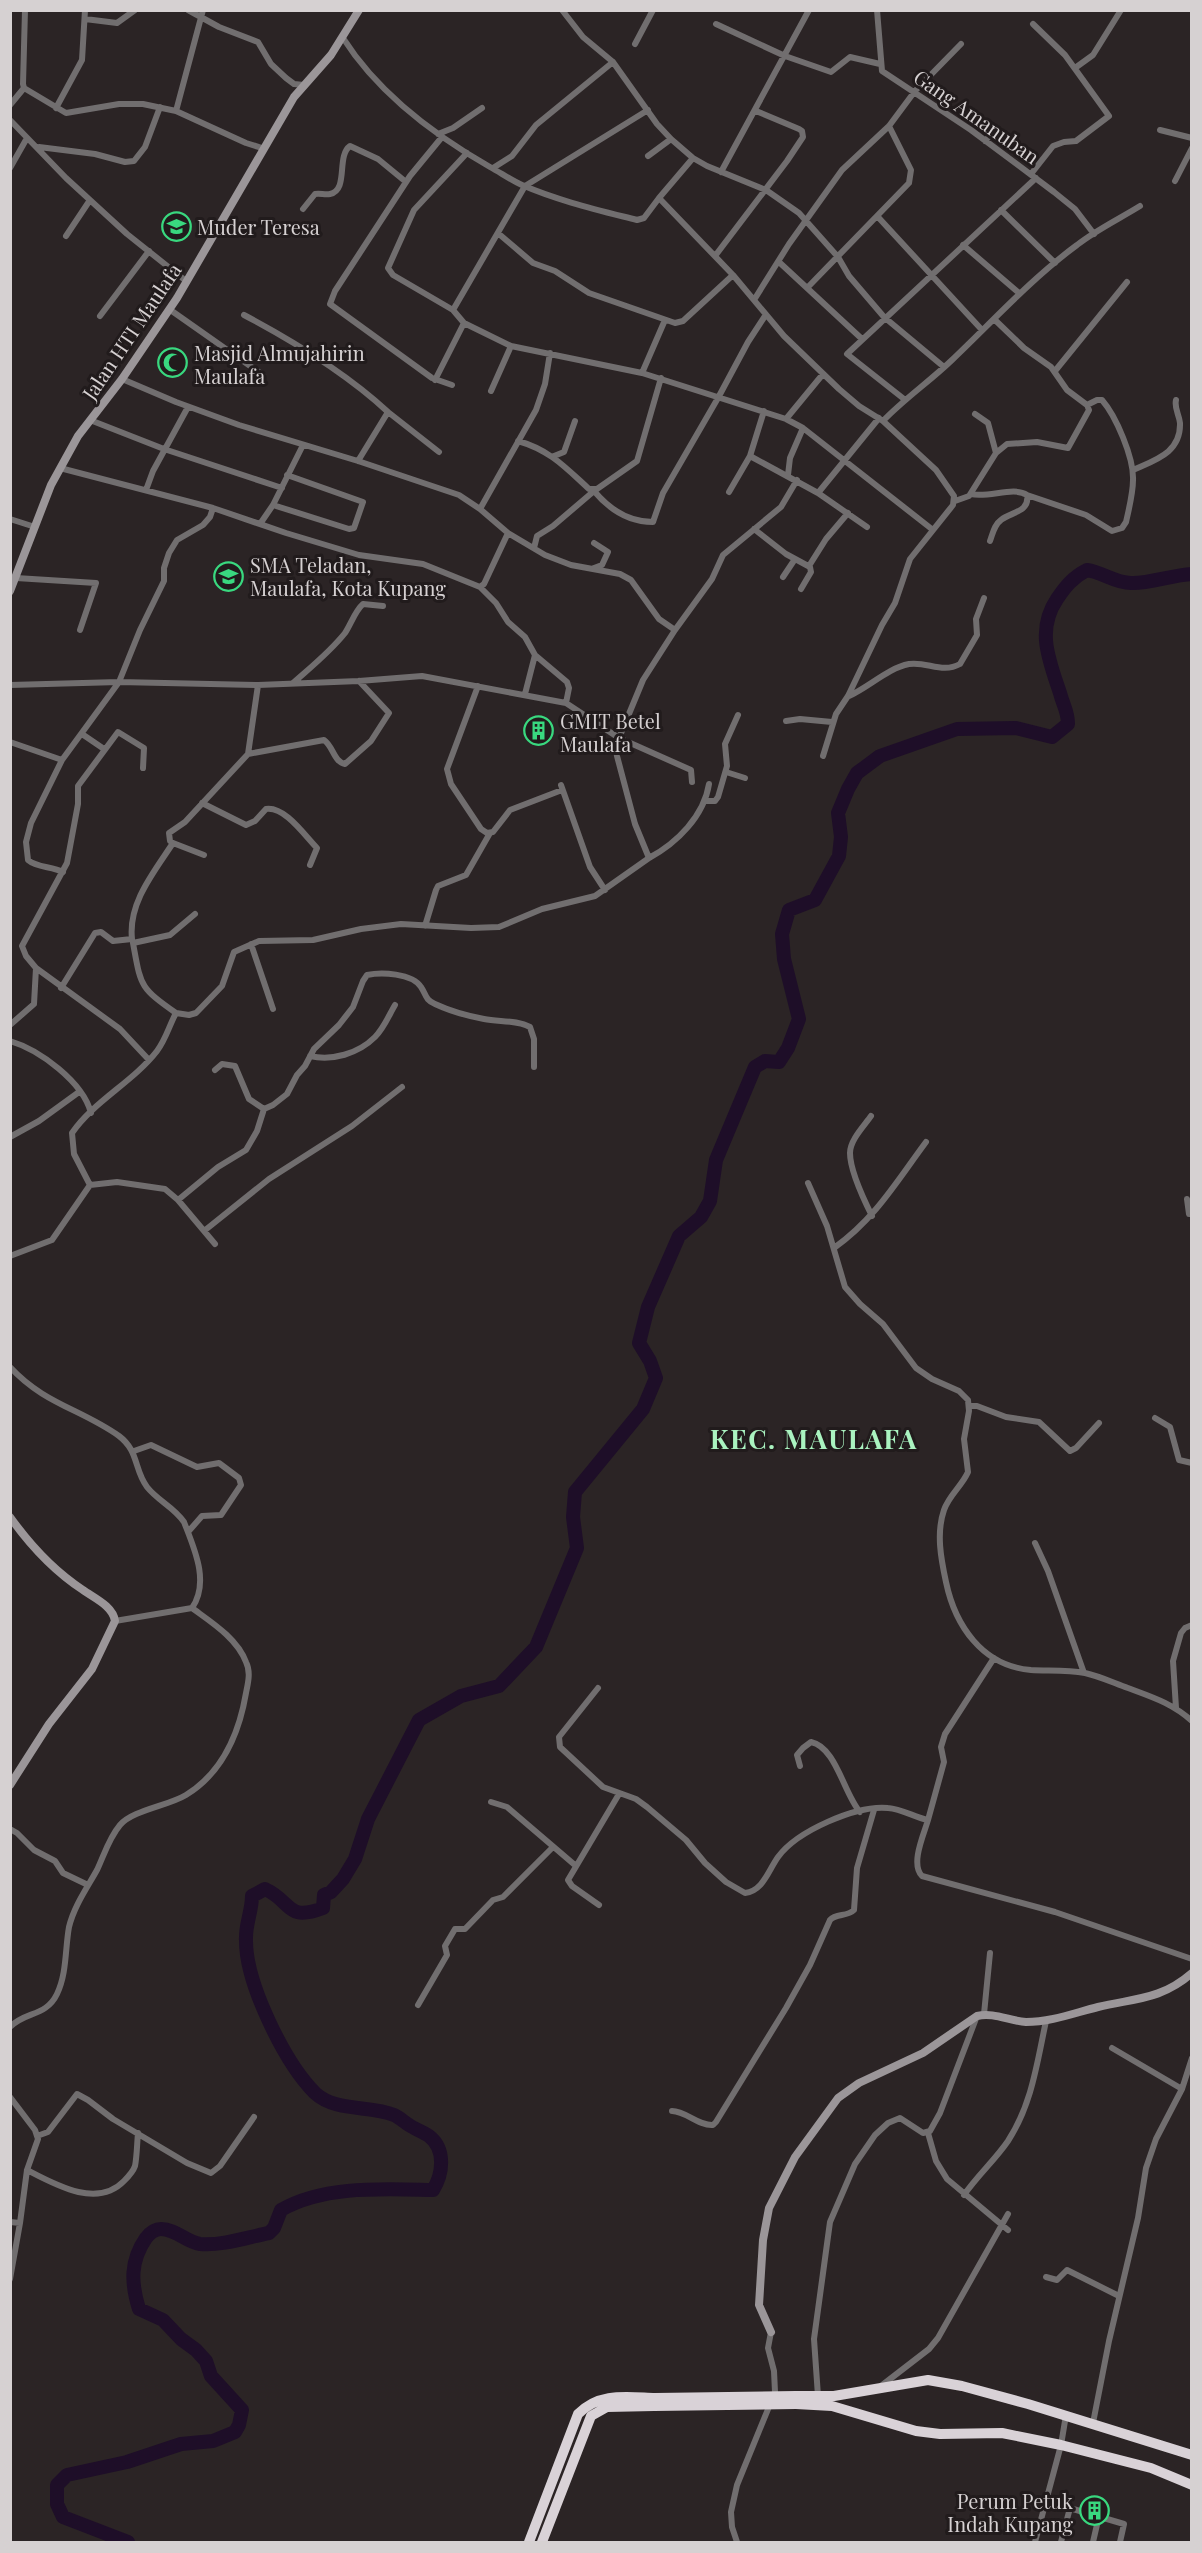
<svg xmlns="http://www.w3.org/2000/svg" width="1202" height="2553" viewBox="0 0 1202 2553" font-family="'Playfair Display',serif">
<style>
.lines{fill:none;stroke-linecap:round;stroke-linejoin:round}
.river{stroke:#1e0e28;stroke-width:14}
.street{stroke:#716e6f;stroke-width:6}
.secondary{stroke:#9b9699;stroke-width:8}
.highway{stroke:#d9d2d7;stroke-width:10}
.highway-bridge{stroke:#d9d2d7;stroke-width:10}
.labels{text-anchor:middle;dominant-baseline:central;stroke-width:6;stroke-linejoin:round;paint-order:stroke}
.street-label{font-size:20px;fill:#d6d1d2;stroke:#211b1c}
.poi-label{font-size:20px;fill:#d6d1d2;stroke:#211b1c;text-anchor:start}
.district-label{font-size:26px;font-weight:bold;letter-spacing:1.5px;fill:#aaf3c0;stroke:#211b1c}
</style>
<rect width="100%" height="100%" fill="#2b2425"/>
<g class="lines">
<!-- river -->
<path class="river" d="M128,2542L63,2517L57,2504V2485L67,2475L127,2462L181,2444L213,2441L235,2432L239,2425L242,2410L211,2376L206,2361L196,2350L181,2339L163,2320L139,2309C131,2283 130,2261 146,2238C150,2233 155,2229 161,2229C176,2229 186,2242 200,2244C222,2246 248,2237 269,2233L274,2228L281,2210C324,2185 384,2189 433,2190C443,2174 446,2149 429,2136C423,2132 415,2129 409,2125C404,2122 399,2117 394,2115C370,2105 335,2112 315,2093C285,2063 246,1984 246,1941C245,1924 252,1912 252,1896L265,1889C293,1902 286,1922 323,1908L324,1895L331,1892L343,1879L355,1859L368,1819L419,1720L461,1696L499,1686L536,1647L577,1548L573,1517L575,1492L643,1409L656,1378L650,1361L639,1343L648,1307L679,1236L701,1217L710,1201L716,1160L755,1067L765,1061L779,1062L788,1048L799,1019L784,959L782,934L789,910L815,900L839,856L841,837L838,813L848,789L857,773L880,756L957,729L1016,728L1052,737L1068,724C1068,711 1063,705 1060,693C1049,660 1036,630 1057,599C1065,587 1073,577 1087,570C1102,572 1115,583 1131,583C1148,584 1172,575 1192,574"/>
<!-- street -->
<path class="street" d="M25,10L23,84L24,88L66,113L119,104H143L176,111L246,143L262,148
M188,10L219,27L258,42L271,64L286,78L294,84L304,85
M562,10L583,37L613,62L657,124L671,139L693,158L707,166L766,190L799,213L838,257L849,276L884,317L944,367
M877,10L882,71L971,130L1054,192L1075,209L1094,234
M85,19L117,23L135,10
M716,24L785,56L831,72L850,57L880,64
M343,38C378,93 434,135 490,167C501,173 511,180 522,185C559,201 598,210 637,220L644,218L659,198L733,275L784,336L839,389L859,406L883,421L936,470L954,496L953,505L910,559L895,603L882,625L848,696L836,714L823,756
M635,44L653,10
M1075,68L1093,55L1121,10
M10,105L24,88
M56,108L82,60L85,10
M648,110L525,186L453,310L464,323L511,346L642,373L786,419L803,428L933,530
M176,111L203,10
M10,120L66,178L127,234L186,281
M1160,130L1192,138
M438,134L453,128L482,108
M442,137L410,176L335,291L330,304L432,378L452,385
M985,141L994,131
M39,147L95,154L125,162L134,161L145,147L160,107
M648,156L671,139
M10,168L27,138
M493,168L512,156L536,125L613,62
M721,172L809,10
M1031,174L1053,146L1064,142L1076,141L1109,116L1065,55L1033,24
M1175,181L1192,148
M659,198L693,158
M303,209L315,194C320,193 325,195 330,194C349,190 336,156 350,146L378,159L406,182
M1001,210L1055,263
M878,217L982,330
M499,234L533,263L555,271L589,293L675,323L683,321L733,275
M66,236L90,200
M963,245L1019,293
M715,256L787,161L803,137L802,131L799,129L756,111
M779,262L862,339
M808,287L909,183L911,170L889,126
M754,300L789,244L842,170L889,126L915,91L961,44
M169,309L263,375
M453,310L393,275L388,268L414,210L467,153
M244,315C295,342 346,373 388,412L358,461
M100,316L149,251
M1055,371L1127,282
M642,373L665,320
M122,379L176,402L239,425L358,461L459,495L480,509L508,533L545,555L571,565L620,574L631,580L659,619L675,630
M435,380L464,323
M491,391L511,346
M904,399L847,354L1036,178
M764,411L750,456L818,493L867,527
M388,412L439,452
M975,414L988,423L996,453
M786,419L823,374
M90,420L164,449L282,488
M883,421C904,399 929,382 952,360C993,321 1031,279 1077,245C1096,230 1119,219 1140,206
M518,441C550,450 566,468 589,489H597L637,461L661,378
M554,456L564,452L575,421
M60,468L213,508L286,533L359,555L423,564L480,587L484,584L508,533
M1133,470C1155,460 1181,453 1180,423C1179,414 1174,408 1176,400
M788,475L790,458L803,428
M146,490L153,471L188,407
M729,492L750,456
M818,493L879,418
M971,494C989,498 1014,486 1027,495C1030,512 1011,512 1001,520C994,525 993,533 990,541
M1027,495L1086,515L1112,531L1122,528L1126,522C1129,509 1133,493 1133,480C1134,458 1116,416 1102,400H1097L1087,405
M955,501L969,496L996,453L1007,444L1037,442L1068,448L1089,410L1087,405L1067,390L1051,367L1024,348L994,319
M273,505L349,529L354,528L363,502L287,475
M480,509L536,410L545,384L550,353
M10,519L35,527
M260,524L273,505L303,445
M754,529L786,554L810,567L811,572L801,589
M534,548L537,536L553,526L594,491C609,509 628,522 653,522L663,493L718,398L748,342L765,316
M809,566L826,539L848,513
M594,568L602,565L608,552L594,543
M783,577L795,559
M16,578L96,583L80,630
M480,587L496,603L508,622L525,637L535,655L525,694
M535,655L567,682L569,688L566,703
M293,683C311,667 330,652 345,633C351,624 355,611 363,604L383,606
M10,685L119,682L258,685L359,681L422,676L566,703L619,738L616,749L617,756L635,824L649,858L595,896L542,909L499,927L471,928L401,924L361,929L313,940L259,941L234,952L222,986L196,1013L189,1015L176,1013C169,1026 166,1039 157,1051C133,1082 94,1101 72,1133L74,1154L90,1185L52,1240L10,1256
M478,686L447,769L451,784L481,829L487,833L493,832L510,810L562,790
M849,696C869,687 888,668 909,664C927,661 942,674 960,664L977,635L976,619L984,598
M786,721L800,719L832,722
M82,734L104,749
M10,742L62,760
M248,754L324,740C333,746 334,762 345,764L371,741L389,713L359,681
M726,772L745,778
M692,782L691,770L619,738L643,680L675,630L712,579L723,555L781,507L797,480
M561,785L590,867L605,890
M707,801H715L718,797L727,766L725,744L738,715
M202,803L246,825L255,821L266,809C285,806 305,836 317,848L310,865
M173,843L170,841L169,833L185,822L248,754L258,685
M649,858C677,843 704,816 709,784
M63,872C52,866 37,868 28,860L26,842L31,823L62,760L119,682L140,630L164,581V568L169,553L177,540L203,525L210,517L213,508
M425,926L436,890L438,886L466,875L490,833
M251,944L273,1009
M36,968L120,1029L149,1060
M61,988L95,933L101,932L113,941L132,939C128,903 154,872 173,843L204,855
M176,1013C139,987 141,986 133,943L170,935L195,914
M10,1025L34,1004L36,968L26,956L22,946L67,863L78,804V786L118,732L144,748L143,768
M10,1041C40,1050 83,1082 91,1113
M310,1056C332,1061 358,1054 375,1037C384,1028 389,1015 395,1005
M215,1070L222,1064L235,1066L249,1099L264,1109
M871,1116C864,1126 850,1140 850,1153C850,1170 864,1200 872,1216
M10,1137L39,1121L79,1092
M808,1183L827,1226L845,1287L860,1304L883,1324L916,1368L932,1379L959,1391L968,1400L969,1411L964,1439L968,1472C962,1486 949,1495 944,1510C936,1533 941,1559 946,1582C955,1625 982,1666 1031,1670C1048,1671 1067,1670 1085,1673C1099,1676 1114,1683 1128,1688C1152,1697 1172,1703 1192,1721
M90,1185L117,1182L165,1189L178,1200L215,1244
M1187,1199L1189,1214H1192
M178,1200L218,1167L246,1150L257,1131L264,1109L273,1105L287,1094L297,1075L305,1066L314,1049L339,1025L353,1007L363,981L367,975C381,972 412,973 421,987C426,994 425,1000 435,1004C450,1011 468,1016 484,1019C499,1022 517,1020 530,1027L534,1039V1067
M204,1231L269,1179L352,1126L402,1087
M834,1248C875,1219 897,1181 926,1142
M10,1367C44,1404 81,1409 119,1436C139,1451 134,1470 147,1487C158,1501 174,1507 184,1522C194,1548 210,1582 192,1608L115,1621
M969,1406H977L1006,1417L1039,1422L1070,1451L1076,1448L1099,1423
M1155,1418L1170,1427L1179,1460L1192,1463
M134,1451L151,1445L197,1467L219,1463L239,1478L241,1485L221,1515L202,1516L188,1532
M1035,1543L1048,1571L1084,1673
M598,1688L559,1737L560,1747L603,1787L636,1799L647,1807L686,1840L705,1863L726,1882L745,1893C763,1891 768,1871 778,1857C797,1831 856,1805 888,1808C902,1809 914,1817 928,1820L944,1762L941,1747L945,1734L994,1658
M1176,1708L1173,1661L1181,1633L1185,1628L1192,1625
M800,1766L797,1755L803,1748L811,1742C836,1747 844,1794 860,1812
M491,1802L507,1807L576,1866
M928,1820C924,1834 910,1864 922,1876L1055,1912L1192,1959
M10,1829L17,1833L34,1850L55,1861L63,1873L88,1885
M599,1905L572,1886L568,1880L619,1794
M418,2005L447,1955L445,1946L455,1929H465L493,1900L503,1897L552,1848
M984,2014L990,1953
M10,2027C25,2011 46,2017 57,1994C67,1973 65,1949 69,1927C74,1906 87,1888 97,1870C104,1855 109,1838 120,1825C133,1810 168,1806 186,1795C222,1773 239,1734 246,1693C248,1683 251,1672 246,1662C237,1638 211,1622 192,1608
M1112,2048L1182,2089
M10,2097L35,2130L38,2139L27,2170L20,2223L10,2222
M672,2111C686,2111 698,2126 713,2125L716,2122L786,2008L810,1965L830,1920C836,1913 847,1917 854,1910L857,1868L874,1810
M928,2133L936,2161L947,2179L1008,2230
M37,2136L48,2132L77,2094L88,2100L113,2119L187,2163L211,2173L220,2166L254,2117
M27,2170C54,2184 97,2209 124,2181C128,2177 133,2172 135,2166C137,2156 137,2143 138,2133
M964,2195C977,2176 995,2160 1008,2141C1032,2104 1037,2063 1046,2021
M1046,2277L1057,2280L1067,2270L1119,2296
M10,2279L20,2223
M881,2386L929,2349L938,2338L1008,2214
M818,2396L814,2339L830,2222L855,2164L875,2135L888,2123L900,2118L923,2133L930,2131L940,2113L977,2016
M1066,2415L1061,2445L1046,2501L1124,2524L1120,2542
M1093,2423L1109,2341L1138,2218L1146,2168L1156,2139L1182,2089L1192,2058
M737,2542L732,2527L731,2512L737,2485L775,2392L774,2371L768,2348L771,2332
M1035,2542L1046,2501
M1061,2542L1070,2508
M1093,2542L1099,2516"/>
<!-- secondary -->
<path class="secondary" d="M10,591L51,485L78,436L122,379L177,298L294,97L331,55L359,10
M10,1517C30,1545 54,1571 83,1590C94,1598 113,1606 115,1621L92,1669L49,1724L10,1785
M771,2332L759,2305L763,2240L769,2208L795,2157L838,2098L859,2083L923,2053L977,2016C994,2012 1009,2021 1026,2022C1051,2022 1074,2013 1098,2007C1135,1998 1161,2000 1192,1973"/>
<!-- highway -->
<path class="highway" d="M796,2396H834L928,2380L962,2386L1028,2404L1192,2455
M796,2404L832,2406L916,2431L940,2434L1002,2433L1061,2445L1151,2468L1192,2485
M529,2542L578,2414C599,2392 627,2397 655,2398
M542,2542L591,2416L607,2407L654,2406"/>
<!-- highway-bridge -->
<path class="highway-bridge" d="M655,2398L796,2396
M654,2406L796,2404"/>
</g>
<!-- icons -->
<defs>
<symbol id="school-ring" viewBox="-11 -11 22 22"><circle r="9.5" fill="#211b1c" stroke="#39d87f" stroke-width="1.5"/><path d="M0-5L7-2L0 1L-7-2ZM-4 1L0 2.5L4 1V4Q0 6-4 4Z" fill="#39d87f"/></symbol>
<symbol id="mosque-ring" viewBox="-11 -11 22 22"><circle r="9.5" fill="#211b1c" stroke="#39d87f" stroke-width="1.5"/><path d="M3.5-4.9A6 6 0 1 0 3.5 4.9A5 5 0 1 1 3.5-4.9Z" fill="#39d87f"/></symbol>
<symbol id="building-ring" viewBox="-11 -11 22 22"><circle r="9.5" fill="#211b1c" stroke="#39d87f" stroke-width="1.5"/><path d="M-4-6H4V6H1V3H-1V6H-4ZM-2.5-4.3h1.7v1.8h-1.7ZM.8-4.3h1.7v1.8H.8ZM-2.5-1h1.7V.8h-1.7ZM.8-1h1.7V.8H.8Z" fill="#39d87f"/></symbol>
</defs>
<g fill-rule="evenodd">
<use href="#school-ring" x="160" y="210" width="33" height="33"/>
<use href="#mosque-ring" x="156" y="346" width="33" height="33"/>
<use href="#school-ring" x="212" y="560" width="33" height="33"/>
<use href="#building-ring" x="522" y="714" width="33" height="33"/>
<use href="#building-ring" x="1078" y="2494" width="33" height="33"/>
</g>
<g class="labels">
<!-- street labels -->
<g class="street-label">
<text transform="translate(977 116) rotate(35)">Gang Amanuban</text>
<text transform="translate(131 331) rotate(-56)">Jalan HTI Maulafa</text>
</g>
<!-- poi labels -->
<g class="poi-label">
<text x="197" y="226">Muder Teresa</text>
<text x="194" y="352">Masjid Almujahirin<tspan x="194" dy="23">Maulafa</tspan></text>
<text x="250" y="564">SMA Teladan,<tspan x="250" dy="23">Maulafa, Kota Kupang</tspan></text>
<text x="560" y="720">GMIT Betel<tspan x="560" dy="23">Maulafa</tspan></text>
<text x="1073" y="2500" text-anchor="end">Perum Petuk<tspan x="1073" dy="23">Indah Kupang</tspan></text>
</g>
<!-- district labels -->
<g class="district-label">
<text x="814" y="1438">KEC. MAULAFA</text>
</g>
</g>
<!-- border -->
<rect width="1202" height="2553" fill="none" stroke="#d6d1d2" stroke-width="24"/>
</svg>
